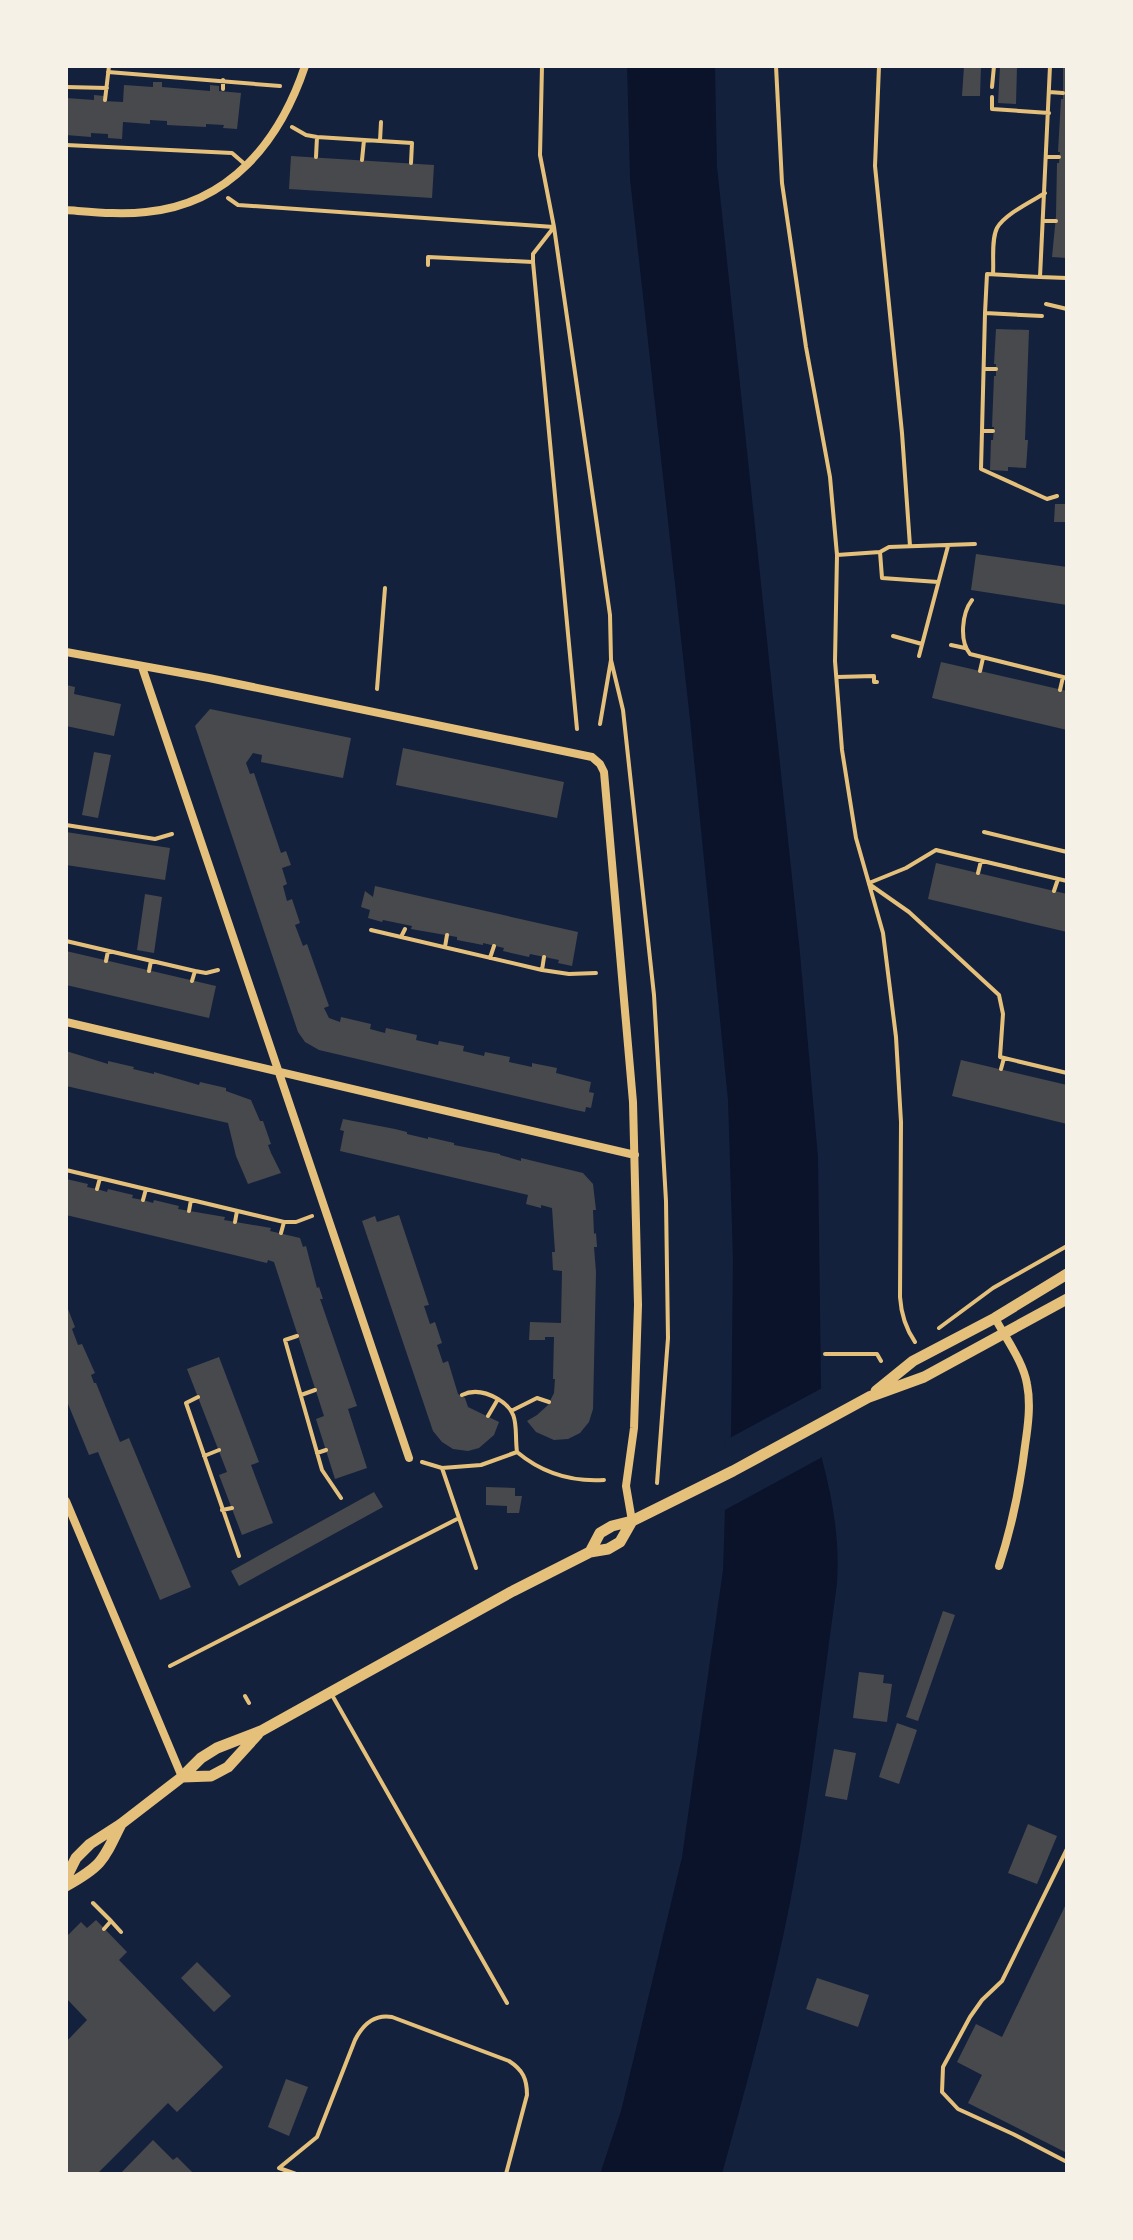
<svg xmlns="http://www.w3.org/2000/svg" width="1133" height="2240" viewBox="0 0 1133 2240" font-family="'IBM Plex Sans',sans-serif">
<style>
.water{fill:#0b132b}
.pier{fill:#14213d}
.building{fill:#48494c}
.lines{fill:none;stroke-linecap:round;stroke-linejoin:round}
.path{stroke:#e5c07b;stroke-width:4}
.service{stroke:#e5c07b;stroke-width:4}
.minor{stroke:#e5c07b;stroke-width:8}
.tertiary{stroke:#e5c07b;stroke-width:11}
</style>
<rect width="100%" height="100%" fill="#14213d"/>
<!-- water -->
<path class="water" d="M627,66H715L717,166L800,953L818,1157L822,1459C833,1500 840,1541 837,1584C822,1692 810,1801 789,1908C771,1998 746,2086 722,2174H600L621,2111L682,1857L723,1570L725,1509L731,1434L733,1260L728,1100L690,720L630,179Z"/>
<!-- pier -->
<path class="pier" d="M826,1386V1455L721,1512L726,1440Z"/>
<!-- building -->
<path class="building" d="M964,66H981L980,96H962Z
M1000,66H1017L1016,104L998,103Z
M1063,66H1067V258L1052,257L1056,216L1057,163H1059L1060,152H1058L1061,99H1063Z
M153,82H162V87L210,91V85L219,86V91L241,93L237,129L223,128L224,125L206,124V127L167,125V121L150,120V124L123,122L122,139L108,138V134L91,133V137L66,135V98L94,100V95L104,96L103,101L123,102L124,85L153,87Z
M291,156L434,165L432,198L289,189Z
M996,329L1029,330L1025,440H1028L1026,468L1008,467V471L990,470L991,440H993L994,427H992L994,376H996V364H994Z
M1055,504H1067V522H1054Z
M976,554L1067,567V605L971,590Z
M941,662L1067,691V730L932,698Z
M66,685L75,687L74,694L121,704L114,736L66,726L68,719L66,718Z
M210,709L351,738L343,778L261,762L262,755L253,753L246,763L250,774L254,773L281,853L286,851L291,865L282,868L287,884L283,886L287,901L292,899L300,923L295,925L303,946L307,944L329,1006L324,1008L329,1018L340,1022L341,1017L371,1024L370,1029L385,1033L386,1028L417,1035L416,1040L438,1045L439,1041L464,1046L463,1051L484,1056L485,1052L510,1057L509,1062L532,1067V1063L557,1068L556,1073L591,1082L589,1092L594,1093L591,1108L586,1107L585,1112L571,1109L319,1050L305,1042L298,1032L195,726Z
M403,748L564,782L557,818L396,785Z
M94,752L111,755L98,818L82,815Z
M66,832L170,848L165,880L66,865Z
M936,863L1067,894V932L928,899Z
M375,886L578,932L572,966L558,963L559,960L530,954L529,957L503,951L504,948L483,943V945L457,940V937L411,929L412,926L383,920L382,922L368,918L370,910L361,907L365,891L373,897Z
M145,894L162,897L154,953L137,950Z
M66,951L216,986L209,1018L66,985Z
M66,1051L108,1064V1061L134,1067L133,1069L154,1074V1072L199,1085L200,1082L226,1088V1091L251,1100L260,1121H263L271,1144L268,1145L271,1153L281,1173L248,1184L236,1156L228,1123L66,1086Z
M961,1060L1067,1085V1124L952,1096Z
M343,1119L395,1129L407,1132V1134L428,1139V1137L454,1143V1145L500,1154V1155L521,1161V1158L583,1173L593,1184L596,1210H593L594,1234L596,1233L597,1247H594L596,1272L593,1409L589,1422L580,1433L568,1439L554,1440L536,1432L527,1421L537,1415L548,1405L554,1393L555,1379H553L554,1337H545V1340H529L530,1322L561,1323L562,1271L553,1270L552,1252H555L552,1208L541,1205V1208L526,1204L528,1195L340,1151L344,1131L340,1130Z
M66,1179L88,1184L87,1187L97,1189L107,1192L108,1189L133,1195L132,1198L143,1200L153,1203L154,1200L179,1206L178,1209L225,1217L224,1220L271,1228L270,1231L300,1238L303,1247L306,1246L317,1288L319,1287L323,1299H320L357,1406L348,1409L367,1468L335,1479L316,1419L324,1416L274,1262L268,1260L267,1263L66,1215Z
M399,1215L429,1305L424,1306L430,1324L435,1322L442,1343L437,1345L443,1363L448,1361L458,1394L465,1398L468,1407L499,1422L494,1435L479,1448L468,1451L453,1449L442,1442L433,1431L362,1221L375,1216L377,1222Z
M66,1304L75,1327L72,1329L78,1345L82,1344L95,1373L91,1375L94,1383H96L120,1442L129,1438L191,1587L160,1600L98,1452L89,1455L66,1399Z
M219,1357L259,1462L251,1465L273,1523L242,1535L219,1475L227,1472L187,1369Z
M486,1487L515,1488V1496H522L519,1513H507V1506L486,1505Z
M374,1492L383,1507L239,1586L231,1571Z
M943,1611L955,1615L918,1721L906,1717Z
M859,1672L884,1675L883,1683L892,1684L887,1722L853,1718Z
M897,1723L917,1730L899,1784L879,1777Z
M834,1749L856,1753L847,1800L825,1796Z
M1028,1824L1057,1836L1037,1884L1008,1873Z
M1067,1902V2153L968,2103L982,2075L957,2062L976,2024L1002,2037Z
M96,1920L127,1952L119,1960L223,2067L177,2112L168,2103L97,2174H66V2042L87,2020L66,1998V1937L81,1922L87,1928Z
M197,1962L231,1996L214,2012L181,1978Z
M817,1978L869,1995L858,2027L806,2009Z
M286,2079L308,2087L289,2136L268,2127Z
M153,2140L173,2160L177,2157L194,2174H120Z"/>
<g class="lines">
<!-- path -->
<path class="path" d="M542,66L540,155L554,227L610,615L611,660L600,724
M776,66L782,183L806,347L830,477L837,555L835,661L842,750L856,838L883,933L896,1037L901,1122L900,1297C901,1312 906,1329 915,1342
M879,66L875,166L902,433L910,546
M108,72L280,86
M223,80V89
M66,87L107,88
M1049,92L1063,93
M992,97V109L1049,113
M105,100L109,66
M292,127L306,135L317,137L412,143L411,163
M380,141L381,122
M316,157L317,137
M1047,157H1059
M362,160L364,140
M228,198L238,205L554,227
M1043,221H1056
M533,262V254L554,227
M428,265V257L533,262L577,729
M993,274C994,261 991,240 997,228C1005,214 1031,202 1045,193
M1040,277L1067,278
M985,313L987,274L1040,277L1050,66
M984,369H996
M982,431L981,469L1047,499L1057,496
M993,431H982L985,313L1042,316
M880,552L882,578L938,582
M837,555L880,552L889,547L975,544
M972,600C962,613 959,641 970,654L1067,678
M893,636L922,644
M951,645L965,648
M919,656L948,546
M611,660L623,710L654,995L666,1201L668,1338L657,1483
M980,671L983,658
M837,677L874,676V682H877
M377,689L385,588
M1060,690L1063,677
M66,825L155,839L172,834
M978,873L981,861
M869,883L906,868L936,850L1067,881
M869,884L909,912L999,995L1003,1014L1000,1057L1067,1073
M1054,891L1058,879
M371,930L542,970L569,974L596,973
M401,937L405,929
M66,941L195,971L206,973L218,970
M445,947L447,935
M490,958L494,946
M106,961L108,951
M542,970L544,957
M149,971L151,961
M192,981L195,971
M1001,1069L1004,1058
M66,1170L284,1222H296L312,1216
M97,1189L100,1178
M143,1200L146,1189
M189,1211L191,1200
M235,1222L237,1211
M281,1233L284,1222
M939,1328L993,1288L1067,1246
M297,1336L285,1340L322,1470L341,1498
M825,1354H877L881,1361
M301,1395L315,1390
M462,1395C474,1389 486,1392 498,1399
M198,1397L186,1403L239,1556
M513,1410L537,1398L549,1402
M517,1452C542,1473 571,1482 604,1480
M317,1453L326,1450
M204,1456L219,1450
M422,1462L442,1468L476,1568
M442,1468L481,1465L517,1452C514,1429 521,1412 498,1399L488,1416
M222,1510L232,1508
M170,1666L459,1518
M245,1696L249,1703
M93,1903L111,1921
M104,1929L111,1921L121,1932"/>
<!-- service -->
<path class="service" d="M992,87L994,66
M66,145L232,153L247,166
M1046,304L1067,309
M984,832L1067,852
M332,1695L507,2003
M1067,1849L1002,1981L982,2000L970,2017L943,2067L942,2092L958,2109L1013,2134L1067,2162
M296,2174L279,2168L317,2137L355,2040C363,2024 374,2014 392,2017L509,2061C523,2070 527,2079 527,2095L506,2174"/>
<!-- minor -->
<path class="minor" d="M66,210C93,212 120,215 146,212C230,204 280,141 305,66
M66,652L209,678L592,757L600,764L604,772L633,1102L638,1305L634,1428L626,1486L632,1521
M142,667L409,1458
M66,1022L635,1155
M995,1318C1006,1339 1023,1361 1027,1384C1031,1404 1028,1426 1025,1446C1020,1487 1012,1526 999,1566
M66,1501L182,1777"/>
<!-- tertiary -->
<path class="tertiary" d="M876,1391L913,1361L995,1318L1067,1274
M590,1552L600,1533L612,1526L632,1521L733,1471L869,1397L924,1377L1067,1299
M182,1777L211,1776L228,1767L258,1734
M66,1878L76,1858L90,1844L121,1824L182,1777L201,1758L217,1748L261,1731L513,1591L590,1552L608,1549L620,1542L632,1521
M66,1886C102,1866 103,1861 121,1824"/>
</g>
<!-- border -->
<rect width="1133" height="2240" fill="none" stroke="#f6f1e7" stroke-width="136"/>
</svg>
